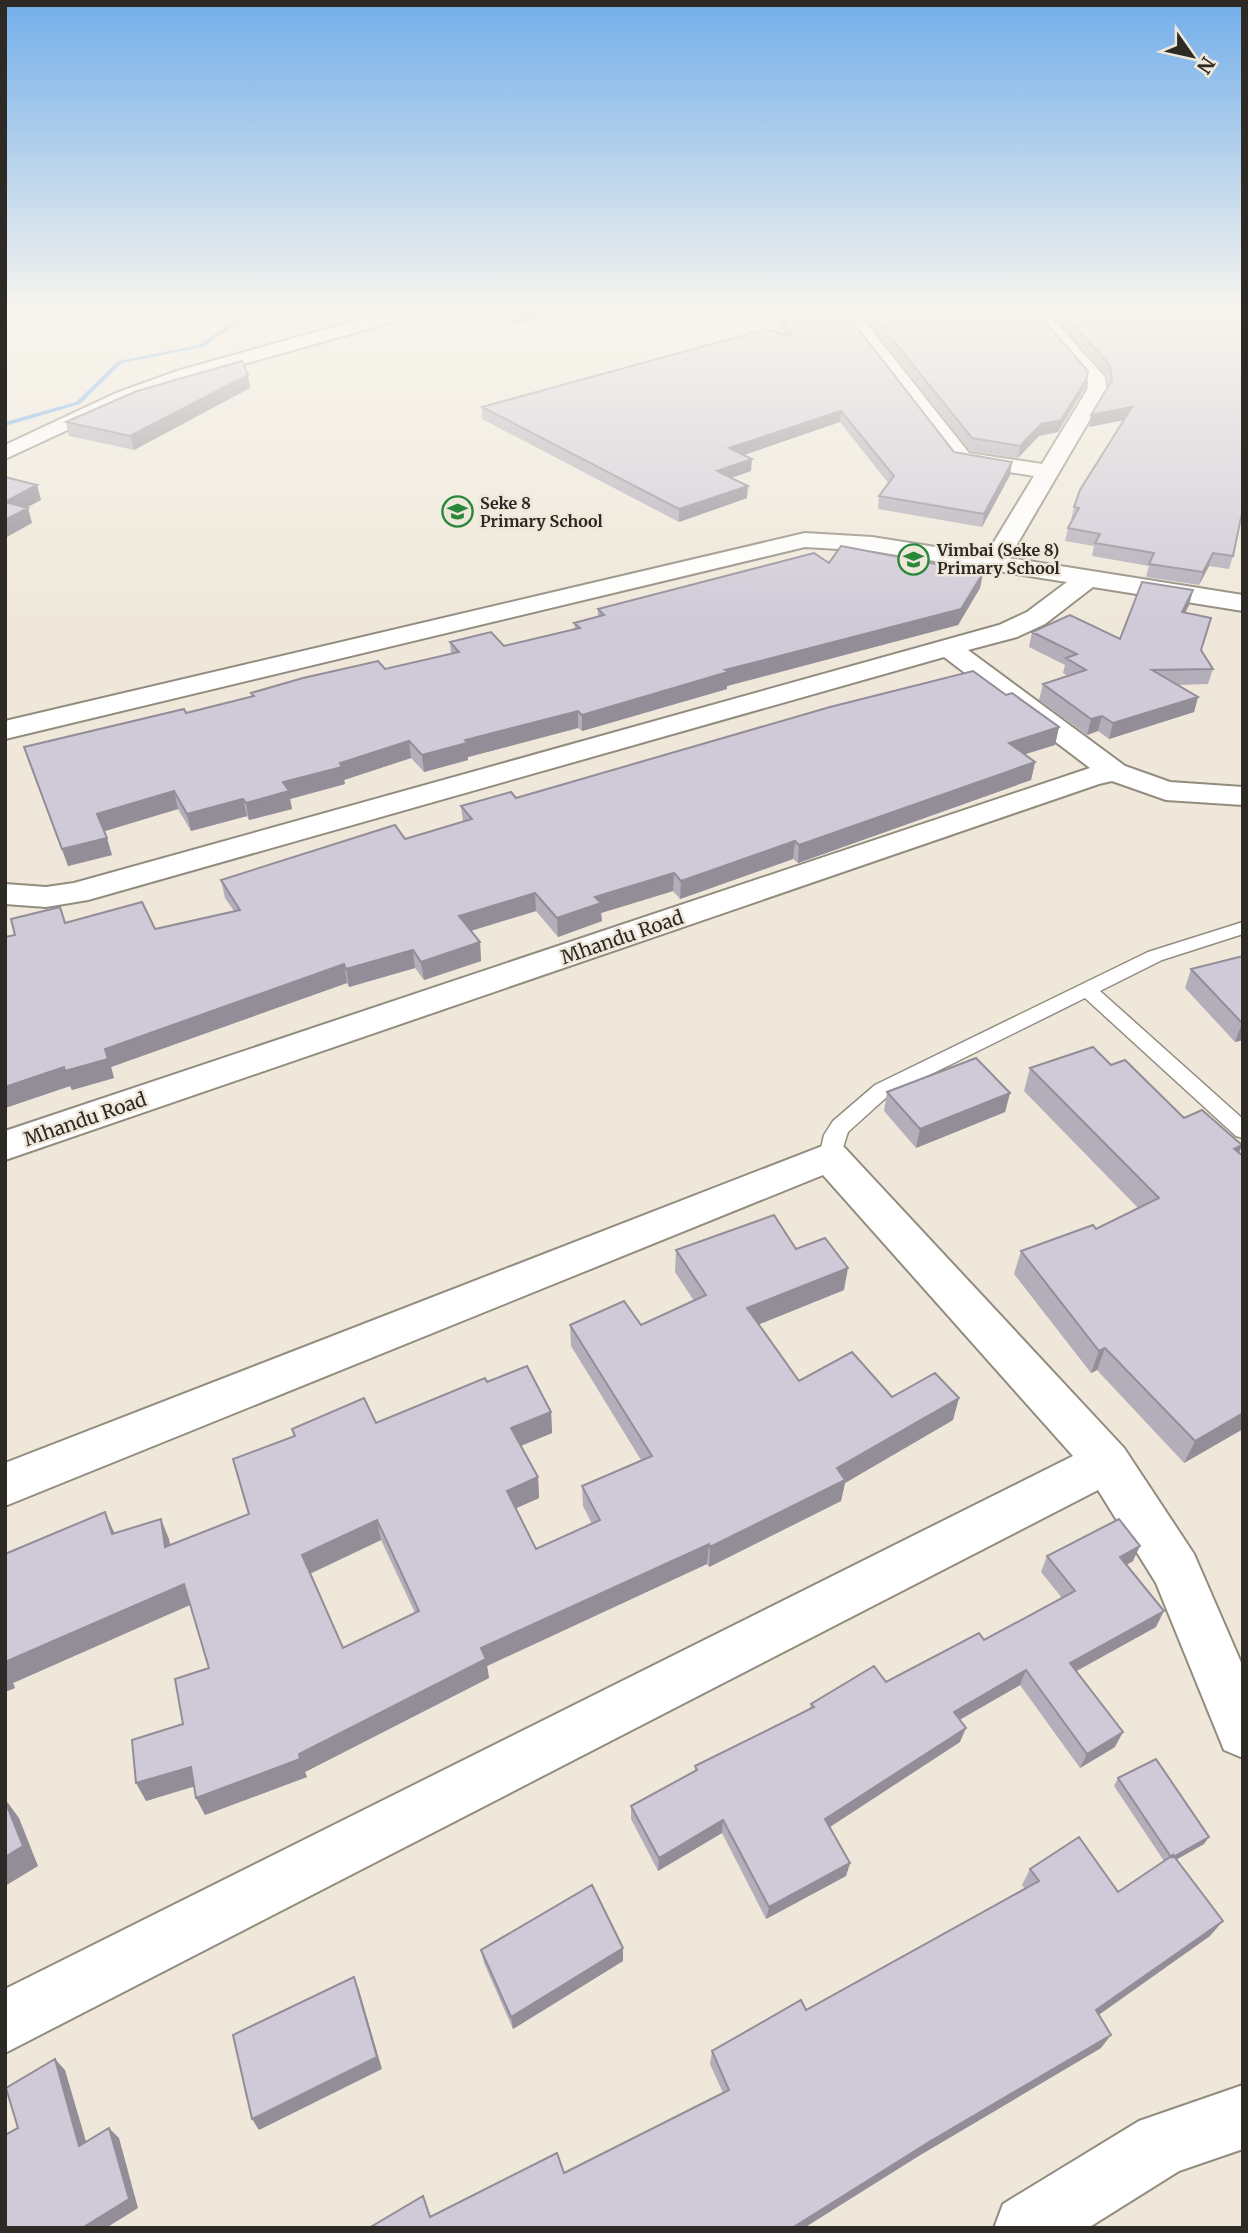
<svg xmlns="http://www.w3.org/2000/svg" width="1248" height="2233" viewBox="0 0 1248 2233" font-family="Merriweather,serif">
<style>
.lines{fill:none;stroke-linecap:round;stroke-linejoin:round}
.stream{fill:#62a5ee;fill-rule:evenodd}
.lane-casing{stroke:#928c7f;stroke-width:3}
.street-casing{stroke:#928c7f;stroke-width:4}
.lane{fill:#fff;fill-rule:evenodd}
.street{fill:#fff;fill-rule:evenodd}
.wall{fill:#b3aeba;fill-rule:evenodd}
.shaded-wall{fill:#928d97}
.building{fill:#d0cad8;stroke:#928d97;stroke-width:2;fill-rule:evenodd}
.labels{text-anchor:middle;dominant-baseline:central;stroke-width:5;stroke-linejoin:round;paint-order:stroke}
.far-poi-label{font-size:16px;font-weight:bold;fill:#2d2a25;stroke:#efe8da;text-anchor:start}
.street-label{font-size:19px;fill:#2d2a25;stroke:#efe8da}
</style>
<rect width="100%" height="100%" fill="#efe8da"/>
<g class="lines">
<!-- stream -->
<path class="stream" d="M252,308H259L203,347L122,363L80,404L5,426V422L76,402L118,361L199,345Z"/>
<defs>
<path id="lane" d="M1243,922V934L1162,960L1100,991L1243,1119V1138L1236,1136L1085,998L889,1095L848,1132L838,1163H822L819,1157L824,1135L833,1121L875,1085L1148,952Z"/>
<path id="street" d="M401,308H431L428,312L191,379L130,401L5,459V445L116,393L177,371Z
M835,308H854L969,453L1042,464L1087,390L1088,382L1024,308H1043L1105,377L1107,390L1009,558L1243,595V611L1093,587L1045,624L1017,637L968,650L1125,766L1170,782L1243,787V805L1166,800L1112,781L1099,784L5,1160V1131L1090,768L944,657L88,900L46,907L5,904V884L46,887L74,883L999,625L1027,612L1067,582L872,551L805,547L5,739V721L805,533L872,537L986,555L1034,476L954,463Z
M830,1143L844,1147L1124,1448L1194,1554L1243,1667V1758L1224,1750L1156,1583L1098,1490L5,2053V1989L1073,1456L823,1175L5,1506V1463Z
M1243,2085V2149L1179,2171L1088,2228H994L1003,2204L1139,2121Z"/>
</defs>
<!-- lane casing -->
<use href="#lane" class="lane-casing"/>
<!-- street casing -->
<use href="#street" class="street-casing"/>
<!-- lane -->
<use href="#lane" class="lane"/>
<!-- street -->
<use href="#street" class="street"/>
</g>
<!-- wall -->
<path class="wall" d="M470,308H603L582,315L569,311L517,324Z
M769,308H842L954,452L1012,462L1010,475L982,527L878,509L879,496L889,484L840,422L744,455L751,471L731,478L747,498L679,522L482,419V407L784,334Z
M857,308H1033L1084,389L1058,432L1039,436L1018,458L970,451Z
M1046,308H1243L1240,517L1233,556L1229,569L1209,566L1199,585L1146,577L1149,566L1092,556L1094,546L1065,541L1068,528L1073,520H1071L1074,507L1124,420L1089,427L1109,385L1108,377Z
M248,375L250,388L134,450L69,436L66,422Z
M829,563L983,573L980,588L958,625L727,686V689L582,731L578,728L468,757V760L424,772L411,758L344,780L345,784L290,799L292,809L249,820L247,816L191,831L178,809L104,831L112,855L68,866L24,747L186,713L252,697L251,693L385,669L451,654L450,642L504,646L575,629L574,623L598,617V609Z
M1193,590L1189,605L1185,613L1201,650L1213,669L1208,684L1178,685L1198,697L1194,712L1109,739L1098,731L1087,735L1039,700L1043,684L1068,676L1063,673L1065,665L1029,647L1032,632L1120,639Z
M1006,695L1059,727L1055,745L1025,754L1035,762L1031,780L798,863L793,859L680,899L673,891L601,913L602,921L558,937L536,911L471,931L480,942L481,961L424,980L415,968L349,987L347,983L111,1067L114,1078L72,1090L70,1086L5,1108V937L65,923L155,929L234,911L225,898L221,880L405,839L463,822L461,806L516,798Z
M1243,956V1040L1235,1042L1185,988L1191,969Z
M1111,1065L1184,1118L1242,1145L1239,1153L1243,1429L1184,1463L1097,1370L1091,1373L1014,1274L1021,1251L1096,1229L1138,1208L1024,1091L1030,1068Z
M887,1092L1010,1093L1005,1112L916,1148L884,1111Z
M796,1249L844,1290L759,1324L799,1381L892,1397L953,1420L845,1483L841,1501L709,1567L707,1564L487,1666L489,1678L305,1772L307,1777L205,1815L196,1798L194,1786L146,1801L209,1668L190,1605L13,1683L15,1688L5,1692V1554L114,1533L169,1539L170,1545L249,1514L294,1437L292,1429L376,1423L487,1382L551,1412L552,1433L521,1446L538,1477L539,1498L516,1508L536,1549L592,1524L583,1506L582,1486L641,1460L571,1346L570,1325H641L694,1301L675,1272L676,1250ZM381,1540L415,1613L343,1648L310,1574Z
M1047,1556L1133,1561L1126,1565L1156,1627L1076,1670L1115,1747L1080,1768L1020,1685L960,1720V1742L830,1827L850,1863L846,1876L766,1919L722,1833L658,1871L631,1819V1806L695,1771V1766L810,1709L811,1704L886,1682L984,1640L1062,1598L1041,1572Z
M1118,1778L1204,1844L1176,1860L1210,1936L1099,2014L1101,2048L922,2154L369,2228L423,2196L431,2217L564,2173L723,2093L710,2064L712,2051L806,2010L1025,1889L1022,1885L1030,1869L1118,1892L1164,1861L1114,1786Z
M481,1950L623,1961L513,2029L484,1963Z"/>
<!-- shaded-wall -->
<path class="shaded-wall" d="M531,308H569V311L517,324L516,312Z
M582,308H603L582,315Z
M248,375L250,388L134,450L130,436Z
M1087,378L1084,389L1058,432L1039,436L1018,458L1020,446Z
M1132,407L1129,419L1089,427L1091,415Z
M841,411L840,422L729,460V448Z
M752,459L751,471L716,483L717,471Z
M1012,462L1010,475L982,527L984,514Z
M37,485L41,500L9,517L5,502Z
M748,486L747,498L679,522V509Z
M28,508L32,523L5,538V520Z
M1213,553L1209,566L1199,585L1203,572Z
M983,573L980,588L958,625L727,686V689L582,731V715L725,670Z
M1193,590L1189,605L1178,627L1182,612Z
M1198,697L1194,712L1109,739L1113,723Z
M578,711V728L468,757V760L424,772L422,755L465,740Z
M1102,716L1098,731L1087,735L1091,719Z
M1059,727L1055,745L1006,760L1009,743Z
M409,741L411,758L344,780L345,784L290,799L292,809L249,820L246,803L283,782Z
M1035,762L1031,780L798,863L799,845Z
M174,791L178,809L102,832L97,814Z
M243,799L247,816L191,831L187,814Z
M107,838L112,855L68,866L62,849Z
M795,841L793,859L680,899L681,881Z
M674,873L673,891L601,913L602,921L558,937L557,918L595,897Z
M535,893L536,911L460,934L459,916Z
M480,942L481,961L424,980L421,962Z
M413,950L415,968L349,987L346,969Z
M344,964L347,983L111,1067L114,1078L72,1090L70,1086L5,1108V1087L105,1049Z
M1242,1023L1243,1040L1235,1042Z
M1010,1093L1005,1112L916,1148L920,1129Z
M1242,1145L1233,1168L1234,1149Z
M848,1268L844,1290L745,1330L747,1308Z
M1105,1348L1097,1370L1091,1373L1099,1351Z
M959,1398L953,1420L845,1483L841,1501L709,1567L710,1547L837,1468Z
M551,1412L552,1433L513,1449L511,1428Z
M1243,1413V1429L1184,1463L1195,1441Z
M538,1477L539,1498L510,1511L507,1491Z
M105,1512L114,1532L121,1554L112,1534Z
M161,1519L169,1539L173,1568L165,1547Z
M377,1520L381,1540L307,1575L302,1555Z
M709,1544L707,1564L487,1666L489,1678L305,1772L307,1777L205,1815L196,1798L299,1754L481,1648Z
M1140,1546L1133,1561L1112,1573L1120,1557Z
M184,1584L192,1604L13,1683L15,1688L5,1692V1662Z
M1164,1611L1156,1627L1064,1678L1070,1663Z
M1026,1670L1020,1685L948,1726L954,1712Z
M966,1728L960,1742L822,1832L825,1819Z
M1123,1732L1115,1747L1080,1768L1087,1754Z
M191,1767L199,1785L146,1801L136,1783Z
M5,1799L19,1818L38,1866L5,1886Z
M723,1820L722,1833L658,1871L659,1858Z
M1209,1837L1204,1844L1166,1865L1171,1858Z
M850,1863L846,1876L766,1919L769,1907Z
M1223,1921L1210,1936L1086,2024L1096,2010Z
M623,1948V1961L513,2029L511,2017Z
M354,1977L359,1990L382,2069L259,2130L252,2119Z
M1111,2035L1101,2048L922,2154L804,2228H792L929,2142Z
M55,2059L65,2070L90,2155L79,2146Z
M109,2128L119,2138L138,2208L106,2228H82Z"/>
<!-- building -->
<path class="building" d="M505,308H531L516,312Z
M776,308H842L954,452L1012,462L984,514L879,496L894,476L841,411L729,448L752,459L717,471L748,486L679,509L482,407L767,329L793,337Z
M867,308H1033L1088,371L1087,378L1061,420L1041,424L1020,446L972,438Z
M1057,308H1243V508L1233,556L1213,553L1203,572L1149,564L1154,553L1095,543L1100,534L1068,528L1079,508L1074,507L1080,490L1132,407L1091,415L1112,380L1110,365Z
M242,361L248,375L130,436L66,422L137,391Z
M5,477L37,485L5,502Z
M5,502L28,508L5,520Z
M841,546L983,573L961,609L725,670L728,672L582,715L578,711L465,740L467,743L422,755L409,741L340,763L342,767L283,782L289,791L246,803L243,799L187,814L174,791L97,814L107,838L62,849L24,747L184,709L186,713L254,696L251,693L303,678L378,661L385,669L459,652L450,642L491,632L504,646L580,628L574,623L604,615L598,609L814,553L829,563Z
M1142,582L1193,590L1182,612L1211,618L1201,650L1213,669L1152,670L1198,697L1113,723L1102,716L1091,719L1043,684L1086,670L1066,658L1077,654L1032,632L1070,615L1120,639Z
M973,671L1006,695L1012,693L1059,727L1009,743L1035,762L799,845L795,841L681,881L674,873L595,897L601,903L557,918L535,893L459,916L480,942L421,962L413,950L346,969L344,964L105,1049L108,1059L65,1071L64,1067L5,1087V937L15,935L11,919L60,907L65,923L142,902L155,929L240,910L221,880L395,825L405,839L472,819L461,806L511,792L516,798L830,707Z
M1243,956V1023H1242L1191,969Z
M1093,1047L1111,1065L1125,1060L1184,1118L1202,1110L1242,1145L1234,1149L1243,1156V1413L1195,1441L1105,1348L1099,1351L1021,1251L1093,1225L1096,1229L1159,1198L1030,1068Z
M976,1058L1010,1093L920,1129L887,1092Z
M774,1215L796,1249L825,1238L848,1268L747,1308L799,1381L852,1352L892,1397L935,1373L959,1398L837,1468L845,1480L710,1547L709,1544L481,1648L486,1659L299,1754L300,1759L196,1798L191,1767L136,1783L132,1740L183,1724L175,1679L209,1668L184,1584L5,1662V1554L105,1512L112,1534L161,1519L165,1547L249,1514L233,1459L295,1436L292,1429L364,1398L376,1423L485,1378L487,1382L527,1366L551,1412L511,1428L538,1477L507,1491L536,1549L600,1520L582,1486L652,1456L570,1325L624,1301L641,1325L706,1295L676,1250ZM377,1520L419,1611L343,1648L302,1555Z
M1119,1519L1140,1546L1120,1557L1164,1611L1070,1663L1123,1732L1087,1754L1026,1670L954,1712L966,1728L825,1819L850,1863L769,1907L723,1820L659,1858L631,1806L697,1770L695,1766L814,1707L811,1704L874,1666L886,1682L979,1633L984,1640L1075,1591L1047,1556Z
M1156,1759L1209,1837L1173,1857V1855L1171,1857L1118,1778Z
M5,1801L23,1846L5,1857Z
M1079,1837L1118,1892L1173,1855L1223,1921L1096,2010L1111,2035L929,2142L792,2228H369L423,2196L430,2217L557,2153L564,2173L729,2090L712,2051L801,2000L806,2010L1039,1881L1030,1869Z
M592,1885L623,1948L511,2017L481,1950Z
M354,1977L377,2057L252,2119L233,2035Z
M55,2059L79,2146L109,2128L129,2199L82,2228H5V2135L18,2128L6,2088Z"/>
<!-- sky -->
<linearGradient id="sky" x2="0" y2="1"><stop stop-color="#72aeea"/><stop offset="0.5" stop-color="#f8f5ee"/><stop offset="1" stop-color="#f8f5ee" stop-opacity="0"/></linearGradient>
<rect width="1248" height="621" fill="url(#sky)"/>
<!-- icons -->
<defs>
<symbol id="school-ring" viewBox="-11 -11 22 22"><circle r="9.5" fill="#efe8da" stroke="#2a883b" stroke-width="1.5"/><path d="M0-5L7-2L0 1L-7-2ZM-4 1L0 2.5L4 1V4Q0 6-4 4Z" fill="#2a883b"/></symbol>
</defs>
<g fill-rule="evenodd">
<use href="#school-ring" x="440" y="494" width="35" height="35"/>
<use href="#school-ring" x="896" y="542" width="35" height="35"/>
</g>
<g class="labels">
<!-- far-poi labels -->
<g class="far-poi-label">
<text x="480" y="503">Seke 8<tspan x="480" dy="18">Primary School</tspan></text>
<text x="937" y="550">Vimbai (Seke 8)<tspan x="937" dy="18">Primary School</tspan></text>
</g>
<!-- street labels -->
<g class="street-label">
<text transform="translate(622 937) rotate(-19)">Mhandu Road</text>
<text transform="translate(85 1119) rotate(-19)">Mhandu Road</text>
</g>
</g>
<!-- border -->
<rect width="1248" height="2233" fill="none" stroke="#2d2a25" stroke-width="14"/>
<!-- north arrow -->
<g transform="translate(1192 56) rotate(124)" stroke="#efe8da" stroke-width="5" paint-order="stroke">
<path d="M0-5L12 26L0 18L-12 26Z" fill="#2d2a25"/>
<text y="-10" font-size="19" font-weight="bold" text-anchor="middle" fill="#2d2a25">N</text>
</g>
</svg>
